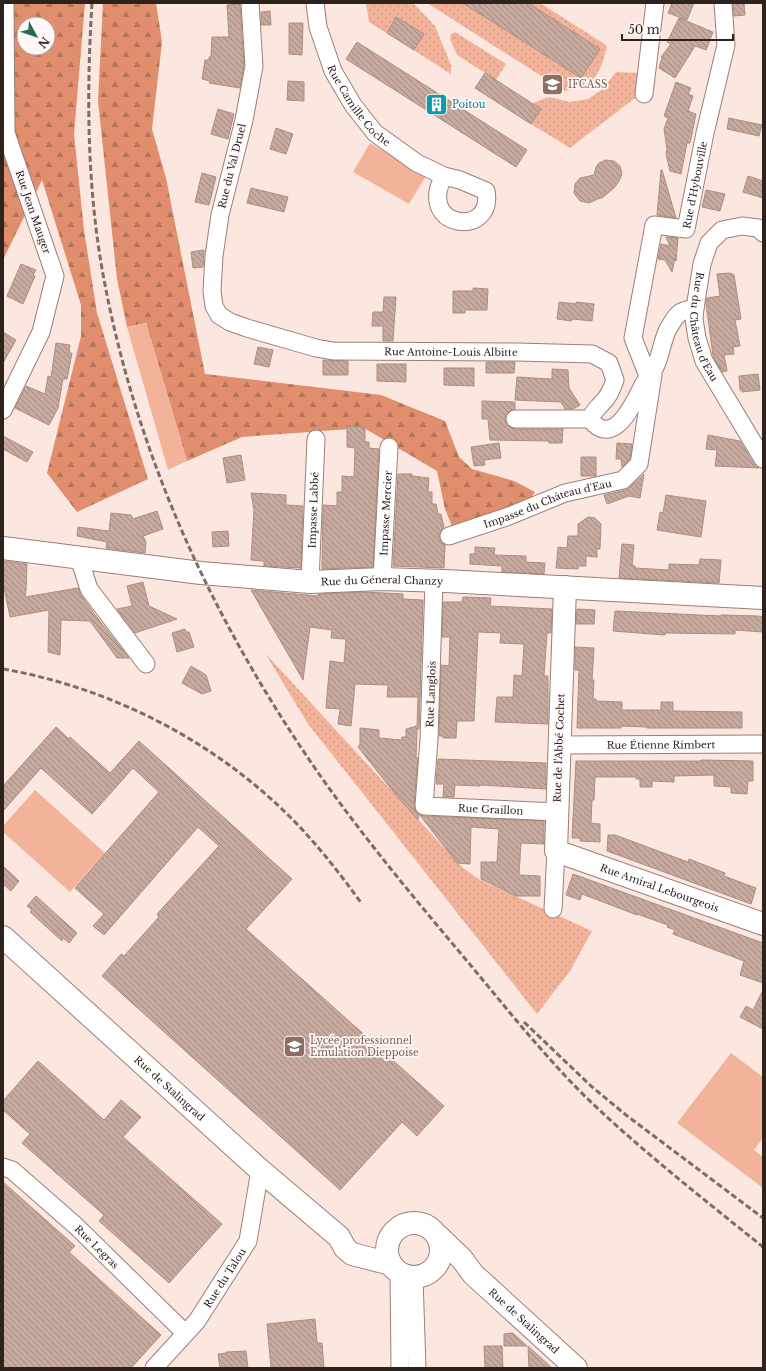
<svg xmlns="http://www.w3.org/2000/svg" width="766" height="1371" viewBox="0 0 766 1371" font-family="'Libre Baskerville',serif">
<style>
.grass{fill:url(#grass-dots)}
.forest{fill:url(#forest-firs);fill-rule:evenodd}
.garden{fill:#f3b39a}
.building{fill:url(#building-back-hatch);stroke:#ac8e82}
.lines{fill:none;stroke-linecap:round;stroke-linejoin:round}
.street-casing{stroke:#9c7f74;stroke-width:19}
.secondary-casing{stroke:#9c7f74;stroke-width:24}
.street{stroke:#fff;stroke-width:17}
.secondary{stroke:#fff;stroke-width:22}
.rail{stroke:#7c6d66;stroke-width:3;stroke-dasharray:6 3;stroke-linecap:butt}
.labels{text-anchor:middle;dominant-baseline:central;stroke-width:3.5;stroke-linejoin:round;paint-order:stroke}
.education-label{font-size:10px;fill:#785e54;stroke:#fef7f5;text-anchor:start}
.street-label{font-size:10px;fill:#2e221d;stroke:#fef7f5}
.culture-label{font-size:10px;fill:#0d838f;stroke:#fef7f5;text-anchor:start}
</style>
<defs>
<pattern id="grass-dots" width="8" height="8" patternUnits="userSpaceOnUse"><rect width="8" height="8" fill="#f3b39a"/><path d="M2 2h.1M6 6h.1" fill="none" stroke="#d19a84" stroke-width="1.8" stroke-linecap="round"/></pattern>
<pattern id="forest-firs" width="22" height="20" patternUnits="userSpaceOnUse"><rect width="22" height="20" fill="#e08e6e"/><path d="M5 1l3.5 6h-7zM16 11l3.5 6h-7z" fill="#b6745a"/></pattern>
<pattern id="building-back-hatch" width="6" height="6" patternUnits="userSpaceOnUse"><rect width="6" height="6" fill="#c8a99d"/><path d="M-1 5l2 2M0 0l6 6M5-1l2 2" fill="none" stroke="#a3897f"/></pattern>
</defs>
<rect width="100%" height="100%" fill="#fbe7df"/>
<!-- grass -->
<path class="grass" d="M366,3H413L435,26L451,65V74L369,22Z
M427,3H540L603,43L607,47C600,73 595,88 565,91Z
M455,32L506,64L496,80L457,55L450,39L451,34Z
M616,72L640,73L639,95L570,148L531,124L533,103L549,97L570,102L588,99L603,89Z
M265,653L462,867L480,880L592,931L570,971L537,1014L308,724Z"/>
<!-- forest -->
<path class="forest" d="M3,3H85L74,134L84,230L97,313L148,479L77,512L47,473L81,336V305L42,180L3,260ZM24,24H48V48H24Z
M103,3H156L162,42L152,129L166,178L205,374L381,395L445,421L459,457L472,469L514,481L535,492L516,521L456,536L445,509L437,471L364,428L242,437L187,461L146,323L127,327L117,279L98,101Z"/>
<!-- garden -->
<path class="garden" d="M370,143L426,176L409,204L353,172Z
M146,323L187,461L168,470L127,327Z
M35,790L105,853L70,892L3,832V826Z
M731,1053L763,1077V1138L754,1150L763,1157V1188L677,1123Z"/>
<!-- building -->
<path class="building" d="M463,3H528L600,49L581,78Z
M672,3H694L687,20L668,13Z
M733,3H744L745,15L734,16Z
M240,4L244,65L240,88L209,83L210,81L202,79L205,60H209V57H211L212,37H229L227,5Z
M270,11L271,25H261V12Z
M396,17L424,34L414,50L387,33Z
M679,18L713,32L706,50L695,46L675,78L659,68L662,58L661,57L671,44L667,42Z
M289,23H303L302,55L289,54Z
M357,42L527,150L516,167L346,59Z
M485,73L541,109L531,124L475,88Z
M288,81L304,82V101L287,100Z
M676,82L691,88L688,94L693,96L688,111L696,114L690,143H687L681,174L670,171L666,154L667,149L664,129L668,118L664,116Z
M218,109L234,114L228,139L211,134Z
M729,118L762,125L759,136L727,129Z
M276,128L293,134L286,154L270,149Z
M606,160L614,161L620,166L622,174L619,181L614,188L602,198H600L589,203L580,201L574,193L575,184L580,178L594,175L596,167L599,163Z
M661,170H662L676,218L657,215Z
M202,173L216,177L209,205L195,202Z
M748,176L763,181V198L743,192Z
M251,188L288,197L284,212L247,203Z
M706,190L725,194L720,211L702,207Z
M666,237L678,238L676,261L675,258L672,272L665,260L658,259L661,244L670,246Z
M204,250L203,267L193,268L191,252Z
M21,264L36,270L33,275L35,276L23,304L7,296Z
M730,273L734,275L741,319L735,320L740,346L733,347L734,354L724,355L727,371L722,372L713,356L706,303L707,298L720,296L717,274Z
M473,288L488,289L487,310H465V313H453V291H473Z
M384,297H396L393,341H383V326H372L373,312H383Z
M559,302L576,304V302L594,304L592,321L573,319L571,321L557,319Z
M3,332L16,340L3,363Z
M56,343L70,345L69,353H72L67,379H63L58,408L49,425L15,408L26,386L45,394L48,376L51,377Z
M258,347L273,350L269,367L254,364Z
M323,360L348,361V375H323Z
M486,362H515L514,373H486Z
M377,364H406V382L377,381Z
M444,368H474V386L444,385Z
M552,369L568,370L569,388L580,405L573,409H565L561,402L515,400L517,377L552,379Z
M758,374L760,390L742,392V390H740L739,376Z
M482,401L515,402V409L510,411L506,414L505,419L506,424L510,427L515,429H563L562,443H549V441L490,440L488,419H482Z
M347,426L365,427V442H369V448L379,449L373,567L322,569L323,505L337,506V492H342V476L354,477L355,448L347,447Z
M708,435L740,441L754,464L759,468L715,466L717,450L706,449Z
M3,436L33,452L27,462L3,449Z
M499,443L501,458L484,460L485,465L474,466L471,447Z
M617,443L632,444L630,459L622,467L621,459H616Z
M241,455L245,480L227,483L223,458Z
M581,457H596V476H581Z
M398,474H412V476L429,478L428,492H432V504H436L438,514H441L444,527L441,530L439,534L440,540L445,545L444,568L393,566Z
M644,474L640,498L629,496L607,504L604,495L626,490L630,487Z
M251,493L286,495V505L303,506L301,568L264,566V561L251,560L254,510Z
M666,495L706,501L701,537L657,530L660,512L663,513Z
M157,511L163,529L143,536L146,542L145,553L106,548L107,542L77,536L78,527L109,531L111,513L131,515L133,519Z
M588,517L595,518L601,524L600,549H597V557L586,556V566H578V569L556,568L558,547L567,548L568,536H578V524Z
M228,531L229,546L213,547L212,532Z
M622,544L634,545L632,565L635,566V568L669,570V564L699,565L700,559L721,560L719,583L619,578Z
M475,547L495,548L494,555L526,556V562L545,563L544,574L502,572V566L470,564V554H475Z
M3,561L27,564L26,591L25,597L78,588L81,595L95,615L129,658H117L90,621L61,620L60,655L48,652L49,610L10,617L3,583Z
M143,582L149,606L177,619L135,633L117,609L132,606L127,586Z
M251,590L318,596V594L364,592L403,594V599L423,600L419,729H417L416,758H418L414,805L415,810L418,814L424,816L544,821V844L521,843L519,875L540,876V896H516L481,879V862H497L499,829L471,827L470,864L457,863L419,814L418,820L396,795L358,747L360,744V728L379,730V738L402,740V737H406V729L417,726L418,697H387L388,685L355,684L351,726L338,724L340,709L326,708L330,661L344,663L346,639L331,638L332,630L310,627L303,680Z
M463,597L491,598L490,606L552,609L551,633H547L544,676H548V724L495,722L497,697H513L514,675L522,676L524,644L500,643L501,633L478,632L474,721H457L456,738H443V736H439L441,665L449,666L450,637H442L443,602H462Z
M577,609L595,610L594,624H576Z
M615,611L721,616V615L758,616L763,617V632L735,630V634L665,633V635L613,631Z
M185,629L186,632H189L194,647L177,652L172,633Z
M575,647L594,648L592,680H594L593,699H596V701L622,702V710H661V702H673V711L742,712V728H647V727L621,726V728H577L579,670H575Z
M191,666L206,675L211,691L202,694L182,683Z
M56,727L69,739L70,737L110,773L139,741L292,879L246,929L444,1106L417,1136L402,1122L340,1190L102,976L121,954L124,956L159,917L157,914L219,846L198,827L104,935L93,926L104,914L75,888L159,792L133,768L92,814L41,768L3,811V786Z
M438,759L546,763V789L481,785L480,786L455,785L454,797H443L444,784H436Z
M701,760L753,761V781H748L747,794L731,793V787L714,786V775L674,776V782L652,781V787H640V779H636V777H595L594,800H592L591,823L600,824V842L580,841V838H572L576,761H701Z
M608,835H615L688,862L689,859L725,873L724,876L756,888L751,904L607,851Z
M3,866L19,881L11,891L3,884Z
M573,874L763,943V983L740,975L744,961L673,934L675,930L667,927L668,925L637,914V915L582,894L580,900L566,895Z
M36,896L77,933L69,943L63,938L62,941L30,912L32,910L27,906Z
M763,990V1029L740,1017L746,1006L753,1010Z
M38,1061L104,1120L121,1100L141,1117L123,1137L222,1224L169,1283L99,1221L104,1215L22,1143L30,1134L3,1110V1101Z
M3,1182L75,1246L69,1252L161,1335L131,1368H3Z
M315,1319L317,1343H322L324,1368H271L267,1324Z
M513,1333L527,1346H504V1334Z
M484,1346H502L503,1368H485Z
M528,1346L552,1368H529Z
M246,1351L248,1368H220L218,1354L226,1353V1352Z"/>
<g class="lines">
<defs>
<g id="street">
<path id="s1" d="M250,3L254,66L244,120L220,215L214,256L212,291L214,306L219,315L230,322L247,328L316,348L333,351L517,352L592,354L609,363L615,380C612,388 609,397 602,403C596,410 594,410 590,419C613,450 634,403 643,385C647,379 651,373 655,367C662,354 662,336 671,324C679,311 681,311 695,308"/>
<path id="s2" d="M315,3L318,27L333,71L353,105L375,133L417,163L444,176L460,180L486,191C495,239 415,228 444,176"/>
<path d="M644,94L655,3"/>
<path id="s3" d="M763,233L758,228L742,226L722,230L709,243L702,264L695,308L694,319L697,338L704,361L763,459"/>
<path id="s4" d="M648,376L633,338L654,225L686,229L705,133L726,45L723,3"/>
<path d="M3,410L41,332L55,276L6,133L5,3"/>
<path d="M515,419H590"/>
<path id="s5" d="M449,536L509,516L565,493L623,480L639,464L653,375"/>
<path d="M79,558L89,589L146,664"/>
<path id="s6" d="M382,579L389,447"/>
<path id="s7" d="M434,581L429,739L424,806L557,812"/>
<path id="s8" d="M310,582L316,439"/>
<path id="s9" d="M560,745L763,744"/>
<path d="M553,909L556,851"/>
<path id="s10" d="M3,1167L12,1170L76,1226L185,1333"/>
<path d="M399,1273L400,1368"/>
<path d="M414,1277L417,1368"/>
<path id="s11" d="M154,1368L197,1321L248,1241L260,1170"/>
</g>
<g id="secondary">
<path id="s12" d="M3,548L201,573L310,582L382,579L445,581L763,598"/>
<path id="s13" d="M565,587L556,851L763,924"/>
<path id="s14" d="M3,937L260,1170L339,1237L345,1248L352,1254L391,1264"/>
<circle cx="414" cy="1250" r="27"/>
<path id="s15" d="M438,1236L462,1259L473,1274L576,1368"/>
</g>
</defs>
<!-- street casing -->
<use href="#street" class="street-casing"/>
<!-- secondary casing -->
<use href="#secondary" class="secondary-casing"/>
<!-- street -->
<use href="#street" class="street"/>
<!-- secondary -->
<use href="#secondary" class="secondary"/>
<!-- rail -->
<path class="rail" d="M92,3C86,99 87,196 106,290C141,467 217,627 319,774C362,835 409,892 457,949C501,1001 543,1056 593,1104C647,1155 706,1201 763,1247
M3,669C107,687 209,738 285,812C314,840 338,871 362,904
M524,1022L591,1086L626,1115L763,1218"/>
</g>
<!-- icons -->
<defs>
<symbol id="university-square" viewBox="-11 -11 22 22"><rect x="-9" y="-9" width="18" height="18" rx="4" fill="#8d6e63" stroke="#fef7f5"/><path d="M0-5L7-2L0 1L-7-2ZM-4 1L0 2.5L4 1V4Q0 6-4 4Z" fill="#fff"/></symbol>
<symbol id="building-square" viewBox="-11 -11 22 22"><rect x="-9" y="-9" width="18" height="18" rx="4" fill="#0f9aa8" stroke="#fef7f5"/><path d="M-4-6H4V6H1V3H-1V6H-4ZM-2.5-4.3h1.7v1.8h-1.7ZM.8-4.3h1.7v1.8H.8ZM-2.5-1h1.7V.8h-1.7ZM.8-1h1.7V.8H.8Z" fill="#fff"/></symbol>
<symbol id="school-square" viewBox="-11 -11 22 22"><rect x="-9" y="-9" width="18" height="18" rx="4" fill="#8d6e63" stroke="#fef7f5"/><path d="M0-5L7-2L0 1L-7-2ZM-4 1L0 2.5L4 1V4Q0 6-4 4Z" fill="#fff"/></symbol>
</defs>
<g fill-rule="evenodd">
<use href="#university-square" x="540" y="72" width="25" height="25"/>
<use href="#building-square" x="424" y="92" width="25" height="25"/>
<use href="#school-square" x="282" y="1034" width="25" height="25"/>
</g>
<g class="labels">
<!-- education labels -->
<g class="education-label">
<text x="568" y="84">IFCASS</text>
<text x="310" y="1040">Lycée professionnel<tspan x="310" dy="12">Emulation Dieppoise</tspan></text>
</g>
<!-- street labels -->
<g class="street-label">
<text stroke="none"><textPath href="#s2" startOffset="114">Rue Camille Coche</textPath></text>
<text transform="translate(232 166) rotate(-76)">Rue du Val Druel</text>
<text stroke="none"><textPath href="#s4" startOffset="233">Rue d'Hybouville</textPath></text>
<text transform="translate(33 212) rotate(71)">Rue Jean Mauger</text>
<text stroke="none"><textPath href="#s3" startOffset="149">Rue du Château d'Eau</textPath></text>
<text stroke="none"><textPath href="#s1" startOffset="556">Rue Antoine-Louis Albitte</textPath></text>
<text stroke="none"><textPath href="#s5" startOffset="104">Impasse du Château d'Eau</textPath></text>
<text stroke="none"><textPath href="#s8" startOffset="72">Impasse Labbé</textPath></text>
<text stroke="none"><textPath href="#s6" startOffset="66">Impasse Mercier</textPath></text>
<text stroke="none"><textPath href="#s12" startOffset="381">Rue du Géneral Chanzy</textPath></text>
<text transform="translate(431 694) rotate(-88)">Rue Langlois</text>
<text stroke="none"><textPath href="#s9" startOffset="101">Rue Étienne Rimbert</textPath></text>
<text transform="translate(559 748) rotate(-88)">Rue de l'Abbé Cochet</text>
<text stroke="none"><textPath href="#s7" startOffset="292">Rue Graillon</textPath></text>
<text stroke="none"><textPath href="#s13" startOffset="374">Rue Amiral Lebourgeois</textPath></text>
<text stroke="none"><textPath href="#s14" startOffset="225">Rue de Stalingrad</textPath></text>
<text stroke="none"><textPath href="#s10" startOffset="124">Rue Legras</textPath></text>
<text stroke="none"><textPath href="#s11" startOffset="115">Rue du Talou</textPath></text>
<text stroke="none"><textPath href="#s15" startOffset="121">Rue de Stalingrad</textPath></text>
</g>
<!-- culture labels -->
<g class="culture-label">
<text x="452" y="104">Poitou</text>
</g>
</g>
<!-- border -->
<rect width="766" height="1371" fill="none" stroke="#2e221d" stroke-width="8"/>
<!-- north arrow -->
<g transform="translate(36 36) rotate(130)"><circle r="19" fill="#fef7f5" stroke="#aba29f"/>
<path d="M0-3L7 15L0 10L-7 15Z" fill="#266959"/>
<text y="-6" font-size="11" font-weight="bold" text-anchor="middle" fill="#2e221d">N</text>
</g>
<!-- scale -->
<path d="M622 34v6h111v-6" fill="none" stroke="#2e221d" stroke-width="2"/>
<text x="628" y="34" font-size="12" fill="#2e221d" stroke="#fef7f5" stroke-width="3" paint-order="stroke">50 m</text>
</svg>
